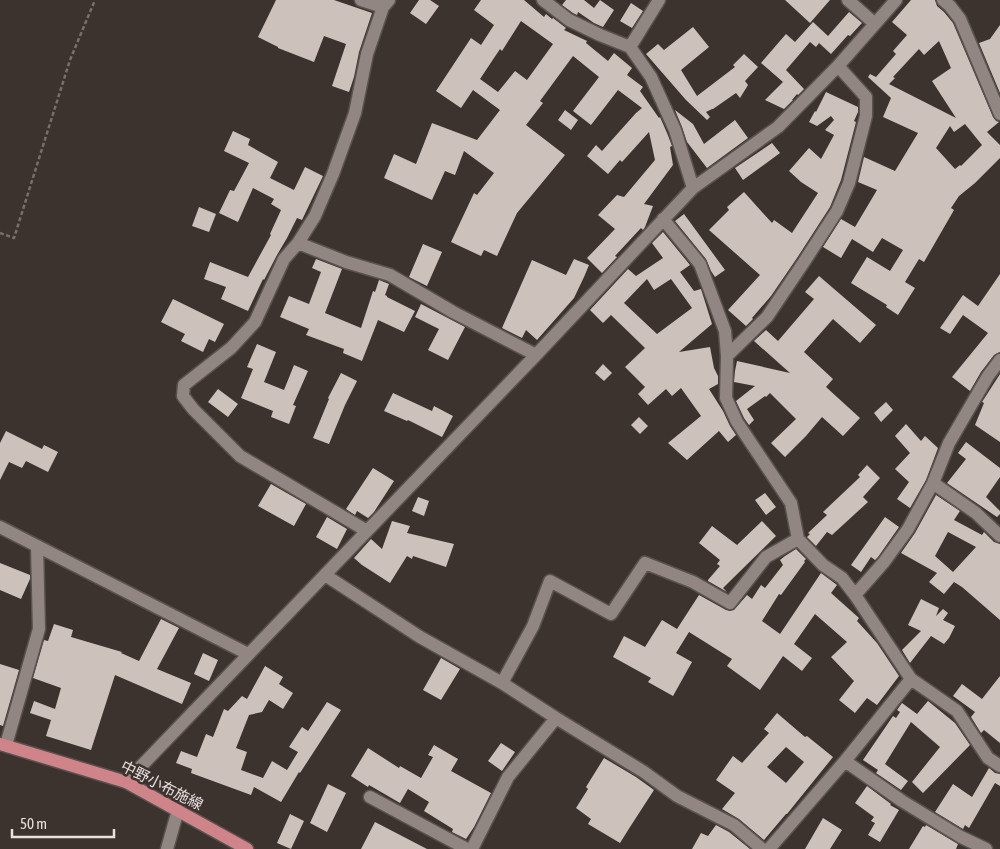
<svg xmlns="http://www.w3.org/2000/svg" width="1000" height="849" viewBox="0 0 1000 849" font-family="'Asap Condensed','Noto Sans JP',sans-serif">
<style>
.building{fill:#cdc1bc;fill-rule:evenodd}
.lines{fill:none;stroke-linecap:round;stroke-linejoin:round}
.minor-casing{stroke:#5a524f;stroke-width:15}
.major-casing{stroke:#5a524f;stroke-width:15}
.path{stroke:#786f6c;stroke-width:2.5;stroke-dasharray:4 2.5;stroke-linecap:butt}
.minor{stroke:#918681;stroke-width:12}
.major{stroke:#ce8489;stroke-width:12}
.labels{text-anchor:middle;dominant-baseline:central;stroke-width:5;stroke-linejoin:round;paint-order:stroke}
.street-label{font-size:15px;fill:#e8e1df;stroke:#3c332f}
</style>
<rect width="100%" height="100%" fill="#3c332f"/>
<!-- building -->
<path class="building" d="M276,0H334L372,13L359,52L354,77L349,92L332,86L346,44L324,36L314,62L278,48V47L258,37Z
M419,0H430L439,6L426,24L410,13Z
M481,0H524L544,17L546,14L552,19L553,18L566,28L564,30L587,41L586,43L608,61L614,53L632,68L627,75L643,87L640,91L659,118L660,117L667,133L672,146L670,147L673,165L644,204L653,206L645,227L643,230L641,228L615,256L617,257L602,273L587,258L615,229L598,215L617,195L624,197L655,160L649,132L622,162L620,160L608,174L587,156L596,145L602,151L636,113L642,108L618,90L591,125L573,111L599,77L573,56L540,101L543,103L526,125L565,155L517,213L497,256L484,250L481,256L451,242L474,193L477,195L494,173L464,151L455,175L445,171L432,200L384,178L394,154L416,164L432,123L477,140L500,110L473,90L461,108L436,91L471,38L481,45L494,25L474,10ZM521,21L553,44L527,80L515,71L498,92L480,79L500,49L502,51Z
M566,0H584L594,8L600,0L614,10L603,27L594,23L578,12L577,15L573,13L562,5Z
M785,0H830L810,23Z
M911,0H935L937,6L944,12L953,23L993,117L996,121L999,122L987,132L1000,145V158L975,183L959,196L951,208L954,210L924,262L919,259L905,282L915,288L898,315L886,307L887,305L851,283L867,257L890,271L903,250L882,238L873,252L852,239L841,258L823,247L841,219L855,227L877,190L858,182L864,157L895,171L918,133L883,117L891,98L868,77L870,74L876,77L896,54L893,51L907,35L892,22ZM939,41L951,68L932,81L956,118L889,84L895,78L893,77L919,49L924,55ZM965,124L982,145L961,166L960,165L955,169L936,148L950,126L954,132Z
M631,3L643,11L632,28L620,21Z
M849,12L862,23L850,36L848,35L831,54L819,43L816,47L810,42L786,70L804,89L798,95L797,94L792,100H793L784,109L765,100L783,82L761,63L786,34L795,42L813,22L828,36Z
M1000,25V93L979,43L990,39Z
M693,27L709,47L681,70L697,96L735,67L733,65L744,54L758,67L745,81L748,85L740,98L736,93L713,109H712L706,112L710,117L707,120L686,100L646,54L658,44L664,50Z
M826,92L858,107V112L854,121L856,122L841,180L830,207L797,258L771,296L752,318L753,319L746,326L728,310L760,275L709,230L729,210L727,207L744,192L772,223L774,220L792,233L818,193L801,182L789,171L809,148L821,159L834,135L825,130L834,120L831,116L817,126L809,122L815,111L816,112Z
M565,110L578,120L571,130L558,120Z
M675,110L693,124L704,144L735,120L748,138L707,168L687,142L682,127Z
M233,131L250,139L248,145L278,162L270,178L294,190L305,167L323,176L302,220L297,218L287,238L277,255L264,280L263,279L248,311L221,299L226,287L204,279L210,262L248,277L271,235L270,234L281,210L271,204L274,199L253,188L238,222L219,213L230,190L234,191L249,163L224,151Z
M772,143L780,153L743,180L735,168Z
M199,207L216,214L209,232L192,226Z
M684,214L725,270L715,277L711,271L706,259L675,221Z
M663,232L690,265L680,272L694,291L701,289L712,324L679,352L710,347L714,368L718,376V384L709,389L723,411L730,426L736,435L728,442L719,431L687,460L668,443L701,416L681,388L672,396L666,389L648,405L638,394L645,387L625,367L645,348L611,315L603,323L590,310L628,269L636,276L663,258L652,243ZM647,279L654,290L671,279L692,308L657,334L624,303Z
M423,244L442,252L427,286L409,277Z
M316,259L342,269L325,313L361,328L373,291L375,292L379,280L389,284L385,295L387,296V297L415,311L404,332L378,320L362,361L343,353L344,349L306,335L309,329L280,317L289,296L309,304L321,272L312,268Z
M574,259L589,265L584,277L574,298L537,340L526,330L522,338L502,328L532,260L566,275Z
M1000,274V352L994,355L981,372L970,391L952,377L988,333L963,315L950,334L940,328L963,295L978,306Z
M819,276L876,325L860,343L833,319L804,352L833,379L826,387L860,418L843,436L822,417L806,436L785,457L771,443L796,419L770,393L766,397L765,396L747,409L754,420L749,425L744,418L736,401L755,386L734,382L735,371L737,361L790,373L754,341L766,330L778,341L814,299L805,292Z
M173,299L224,324L215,342L209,339L203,352L181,341L185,334L161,322Z
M421,304L465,327L448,360L428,350L439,329L415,317Z
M257,344L276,352L264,382L284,390L294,365L308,371L293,405L296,406L289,424L271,417L273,411L241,398L253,369L247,367Z
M603,364L612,373L604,381L595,373Z
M341,373L357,381L345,405L329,444L313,438L329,399L328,398Z
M1000,374V442L975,425L984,403L982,402Z
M218,389L238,404L228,417L208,402Z
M393,393L432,411L434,406L453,416L442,437L408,420L407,421L384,411Z
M886,402L893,410L881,422L874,413Z
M639,417L648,426L640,434L631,425Z
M906,424L921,441L925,436L938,448L926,480L910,508L897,499L909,482L895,469L910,453L895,436Z
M6,431L42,449L44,445L58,452L48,472L26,461L22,468L9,462L0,480V443Z
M966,442L1000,468V477L986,497L1000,511V514L997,517L947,483L966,459L958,453Z
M867,465L880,478L863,497L868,502L832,535L827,532L816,546L807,537L810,534L808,533L827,515L823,512L860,477L858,475Z
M373,468L394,481L374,512L368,518L357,511L355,515L346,509Z
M271,484L306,504L294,526L258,506Z
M765,493L776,507L766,515L755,500Z
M936,495L960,511L954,520L982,535L984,532L994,542L1000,544V620L962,587L954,582L944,594L929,582L937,573L901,553L915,533ZM948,532L976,547L953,572L935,556Z
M418,497L429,501L424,516L412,511Z
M327,517L347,529L337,549L316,537Z
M885,517L899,527L878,557L875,560L871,557L861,572L851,565Z
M392,521L410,526L407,533L454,544L446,567L413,556L412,559L407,556L390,583L362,565L354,558L371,539L382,549Z
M762,521L776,536L723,588L727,592L708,581V580L720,566L717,564L720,560L699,543L712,526L737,545Z
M796,549L806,559L804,561L805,562L781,595L779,594L762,621L780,634L821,573L837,585L831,593L859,618L857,621L877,643L899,676L877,705L867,698L855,713L839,700L854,681L831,657L847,642L815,614L794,644L812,658L802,671L783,656L760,690L727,666L732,659L689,632L676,653L692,662L673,696L648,682L651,678L613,657L624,636L645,647L662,620L677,629L699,595L726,610L730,611L734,610L747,595L752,599L761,585L765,588L783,565L780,560L785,556Z
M0,563L30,575V579L21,599L0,590Z
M921,599L939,608L936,616L943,609L948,613L943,620L955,626L949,638L944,644L931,636L910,663L902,650L921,631L908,625Z
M161,619L179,628L157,669L191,683L182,704L115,675L91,750L46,736L51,720L30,713L34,701L55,709L61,688L33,678L44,640L48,641L54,624L73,630L71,637L122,652L121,653L139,661Z
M203,653L218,660L209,681L194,674Z
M441,658L460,669L441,700L423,690Z
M0,664L19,670L3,726L0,725Z
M265,666L283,677L279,684L293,693L283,709L269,700L262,712L249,715L236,748L247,752L241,770L263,778L272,761L287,770L298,752L289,747L302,727L308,731L327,702L341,710L300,773L299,772L281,802L254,787L251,795L191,773L192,769L176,763L181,751L197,757L206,734L213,737L224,709L228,711L242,696L247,699Z
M1000,676V743L984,730L981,733L971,717L975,712L953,696L962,684L982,699Z
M928,701L955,723L970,745L923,793L912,782L940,747L911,722L885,764L908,781L901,790L876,773L878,770L863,760L893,716L896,718L900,712L897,710L902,703L917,714Z
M777,713L805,737L807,736L833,757L787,814H786L764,840L739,819L722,809L735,793L716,780L733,756L742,763L769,733L764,729ZM786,747L804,762L786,783L767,767Z
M501,743L515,752L502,771L488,761Z
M434,745L458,759L451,771L491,793L474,827L466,839L452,832L453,829L424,811L429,802L408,789L400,803L369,785L368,787L351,776L368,748L399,768L400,766L421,778L433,757L428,755Z
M604,758L636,777L654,790L630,827L620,843L588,824L591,819L576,808L588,789L586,787Z
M989,768L995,773L1000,774V786L995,783L969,828L965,825L963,829L935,812L953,784L972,797Z
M328,784L346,793L327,832L310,823Z
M867,786L891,804L890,805L899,810L880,842L868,835L875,823L871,821L874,817L855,803Z
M290,814L304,821L291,849L277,843Z
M823,818L842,830L830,849H805Z
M375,822L427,849H361Z
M716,825L729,832L750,849H692L701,833L708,836Z
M926,825L958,844L956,849H909L923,826L925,827Z"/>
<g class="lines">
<defs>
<path id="minor" d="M361,0L383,7
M389,0L383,7L367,54L355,113L333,174L315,216L298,243L346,262L390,275L453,312L536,355
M543,0L569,20L600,35L630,47L651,77L675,130L693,188
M848,0L875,24
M943,0L950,6L960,19L1000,114
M630,47L659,0
M663,219L700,264L725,331L727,356L726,398L737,422L791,503L798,539L823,565L842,578L855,595L911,679L957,711L988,758L1000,766
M298,243L284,259L255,322L231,348L184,385L183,396L193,409L240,456L367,531
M727,356L767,317L804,262L837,211L849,183L866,116V97L838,66
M933,483L976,513L1000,536
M0,527L248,654
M325,575L420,637L502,683L556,718L644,772L677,796L734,825L762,849
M855,595L884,562L908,529L933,483L949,443L988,376L1000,360
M502,683L533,626L550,581L611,614L645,563L693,582L730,603L766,557L798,539
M6,745L39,629L37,547
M845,761L902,801L961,837L986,849
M126,782L536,355L693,188L778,127L838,66L896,0
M370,797L467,849
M167,849L178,810
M472,849L508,777L556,718
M769,849L845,761L911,679"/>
<path id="major" d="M0,744L126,782L247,849"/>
</defs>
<!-- minor casing -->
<use href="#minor" class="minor-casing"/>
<!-- major casing -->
<use href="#major" class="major-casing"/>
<!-- path -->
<path class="path" d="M0,233L14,238L70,60L95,0"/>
<!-- minor -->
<use href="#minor" class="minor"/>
<!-- major -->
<use href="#major" class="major"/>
</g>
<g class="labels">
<!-- street labels -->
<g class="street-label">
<text transform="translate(162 785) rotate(27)">中野小布施線</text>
</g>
</g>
<!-- scale -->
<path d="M12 829v8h102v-8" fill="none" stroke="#e8e1df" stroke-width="2.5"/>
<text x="20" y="829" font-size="15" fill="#e8e1df" stroke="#3c332f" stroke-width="4" paint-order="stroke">50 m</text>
</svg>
